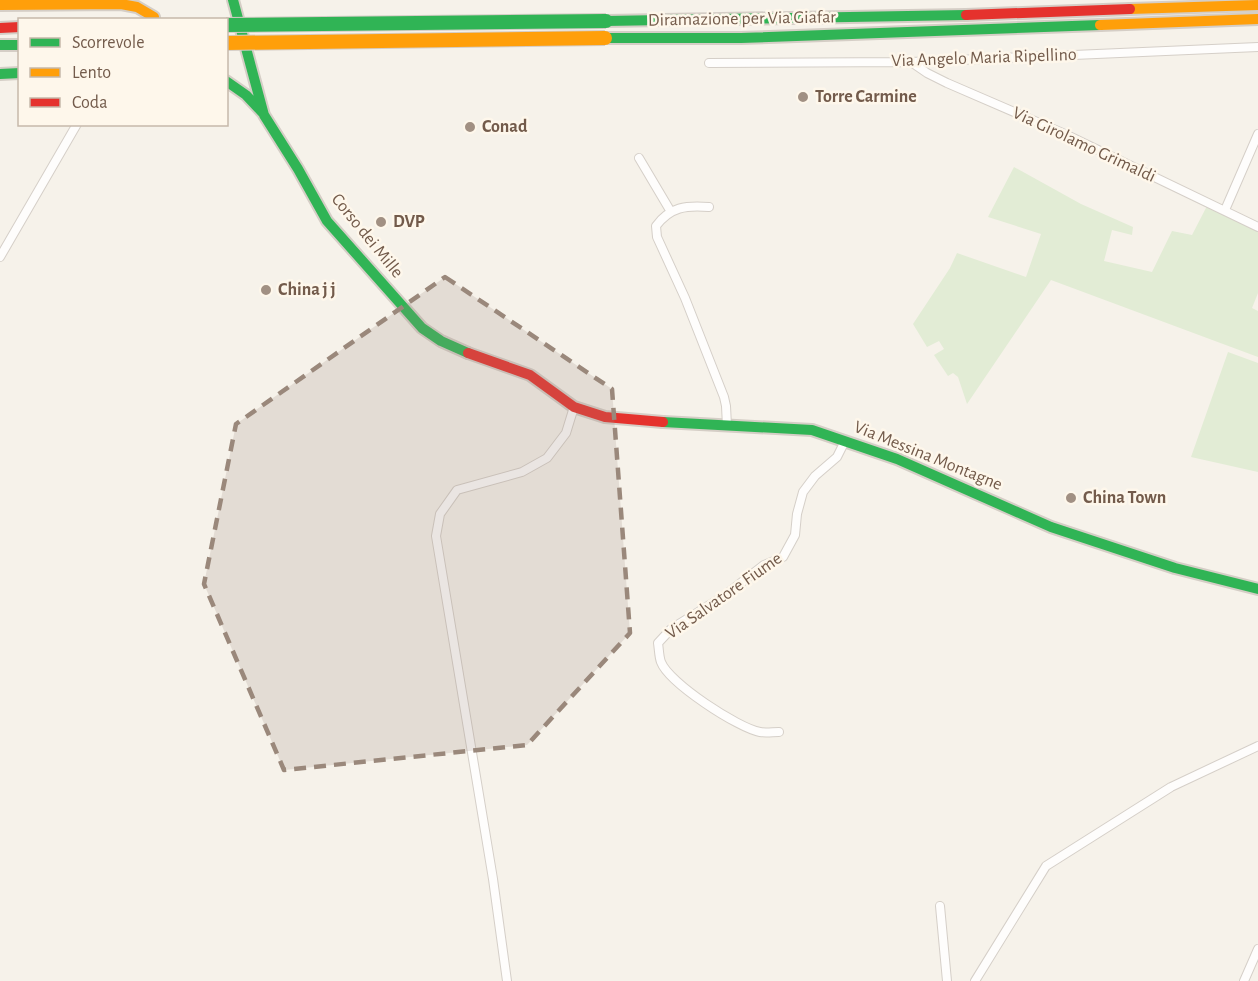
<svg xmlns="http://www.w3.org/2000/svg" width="1258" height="981" viewBox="0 0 1258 981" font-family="'Alegreya Sans',sans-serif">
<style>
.green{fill:#e2ecd5}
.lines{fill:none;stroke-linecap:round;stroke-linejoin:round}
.street-casing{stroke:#d5cfc8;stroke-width:10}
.fast-casing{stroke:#d5cec6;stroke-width:14}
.slow-casing{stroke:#d5cec6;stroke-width:14}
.jam-casing{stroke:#d5cec6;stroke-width:14}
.street{stroke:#fefdfc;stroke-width:8}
.fast{stroke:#30b455;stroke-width:10}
.slow{stroke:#ff9f0a;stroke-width:10}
.jam{stroke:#e5322d;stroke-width:10}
.fast-bridge-casing{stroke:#d5cdc6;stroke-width:16;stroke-linecap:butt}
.slow-bridge-casing{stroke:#d5cdc6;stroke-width:16;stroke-linecap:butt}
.fast-bridge{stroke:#30b455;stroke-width:14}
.slow-bridge{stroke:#ff9f0a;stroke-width:14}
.marked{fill:#9a887b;fill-opacity:0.2;stroke:#9a887b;stroke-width:4.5;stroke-dasharray:12 8;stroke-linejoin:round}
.poi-dot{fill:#a19083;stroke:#fef7eb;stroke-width:2}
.labels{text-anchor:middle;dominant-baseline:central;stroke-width:5;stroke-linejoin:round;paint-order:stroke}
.street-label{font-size:18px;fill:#735b4b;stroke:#fef7eb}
.poi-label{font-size:18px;font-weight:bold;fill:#735b4b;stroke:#fef7eb;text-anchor:start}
</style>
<rect width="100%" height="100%" fill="#f6f2ea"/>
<!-- green -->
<path class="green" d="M1014,167L1081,204L1133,227L1132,235L1112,230L1104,261L1152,272L1172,231L1192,235L1208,204L1258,231V293L1252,308L1258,311V357L1051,280L967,404L958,377L953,373L948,376L934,355L944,349L939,341L927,347L913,324L950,268L957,253L1026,277L1041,234L988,217Z
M1228,352L1258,363V472L1191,457Z"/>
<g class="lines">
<defs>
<path id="street" d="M911,62L927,73L947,83L1065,134L1258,227
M709,63L911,62L1258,47
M639,158L671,212
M709,207C686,205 670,207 656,226L657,237L685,298L724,397L726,406L727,426
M1225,210L1258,134
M0,257L77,124
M779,732C773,732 765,733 760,732C738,728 669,683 661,662C659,657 659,649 658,643L671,629L724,596L764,565L783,557L795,535L797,514L803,492L815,476L837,457L845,441
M940,906L947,981
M507,981L493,879L436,536L440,514L457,490L522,472L547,458L566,433L574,407
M975,981L1046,866L1171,787L1258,746
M1244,981L1258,949"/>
<path id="fast" d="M233,0L264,115L298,169L327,221L422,328L441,341L468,353
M606,21L966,15
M605,38H741L1100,25
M0,45H20
M0,74L20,73
M226,81L246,95L262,112
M663,422L812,430L897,459L1051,527L1175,568L1258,589"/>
<path id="slow" d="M0,5L121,4L137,7L154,17
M1130,9L1258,5
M1100,25L1258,19"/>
<path id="jam" d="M966,15L1130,9
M0,28L20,27
M468,353L530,375L574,407L605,417L663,422"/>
</defs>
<!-- street casing -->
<use href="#street" class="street-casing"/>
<!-- fast casing -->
<use href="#fast" class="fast-casing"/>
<!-- slow casing -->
<use href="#slow" class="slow-casing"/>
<!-- jam casing -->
<use href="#jam" class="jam-casing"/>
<!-- street -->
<use href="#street" class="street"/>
<!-- fast -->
<use href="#fast" class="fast"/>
<!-- slow -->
<use href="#slow" class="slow"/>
<!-- jam -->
<use href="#jam" class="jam"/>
<defs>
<path id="fast-bridge" d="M226,25L606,21"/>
<path id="slow-bridge" d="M226,43L605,38"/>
</defs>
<!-- fast-bridge casing -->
<use href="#fast-bridge" class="fast-bridge-casing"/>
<!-- slow-bridge casing -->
<use href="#slow-bridge" class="slow-bridge-casing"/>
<!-- fast-bridge -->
<use href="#fast-bridge" class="fast-bridge"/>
<!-- slow-bridge -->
<use href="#slow-bridge" class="slow-bridge"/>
</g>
<!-- marked area -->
<path class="marked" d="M445,277L612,389L630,633L527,745L284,770L204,584L236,424Z"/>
<!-- markers -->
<g class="poi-dot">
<circle cx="803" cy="97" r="6"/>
<circle cx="470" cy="127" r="6"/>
<circle cx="381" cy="222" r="6"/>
<circle cx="266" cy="290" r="6"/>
<circle cx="1071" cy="498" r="6"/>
</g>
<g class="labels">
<!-- street labels -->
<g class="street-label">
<text transform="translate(742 19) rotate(-1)">Diramazione per Via Giafar</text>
<text transform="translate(984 58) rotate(-2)">Via Angelo Maria Ripellino</text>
<text transform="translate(1084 145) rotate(25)">Via Girolamo Grimaldi</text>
<text transform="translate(367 236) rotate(51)">Corso dei Mille</text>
<text transform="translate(928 456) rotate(22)">Via Messina Montagne</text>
<text transform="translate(724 596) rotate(-35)">Via Salvatore Fiume</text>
</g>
<!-- poi labels -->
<g class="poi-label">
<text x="815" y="97">Torre Carmine</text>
<text x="482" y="127">Conad</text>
<text x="393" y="222">DVP</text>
<text x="278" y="290">China j j</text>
<text x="1083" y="498">China Town</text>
</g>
</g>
<!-- legend -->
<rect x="18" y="18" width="210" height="108" fill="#fef7eb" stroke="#c6b9ab" stroke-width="1.5"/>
<rect x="30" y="38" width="30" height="9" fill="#30b455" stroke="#c6b9ab" stroke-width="1.5"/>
<text x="72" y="48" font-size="18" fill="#735b4b">Scorrevole</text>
<rect x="30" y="68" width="30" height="9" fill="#ff9f0a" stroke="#c6b9ab" stroke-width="1.5"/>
<text x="72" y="78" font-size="18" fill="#735b4b">Lento</text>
<rect x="30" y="98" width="30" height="9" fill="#e5322d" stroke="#c6b9ab" stroke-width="1.5"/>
<text x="72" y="108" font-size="18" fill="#735b4b">Coda</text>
</svg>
